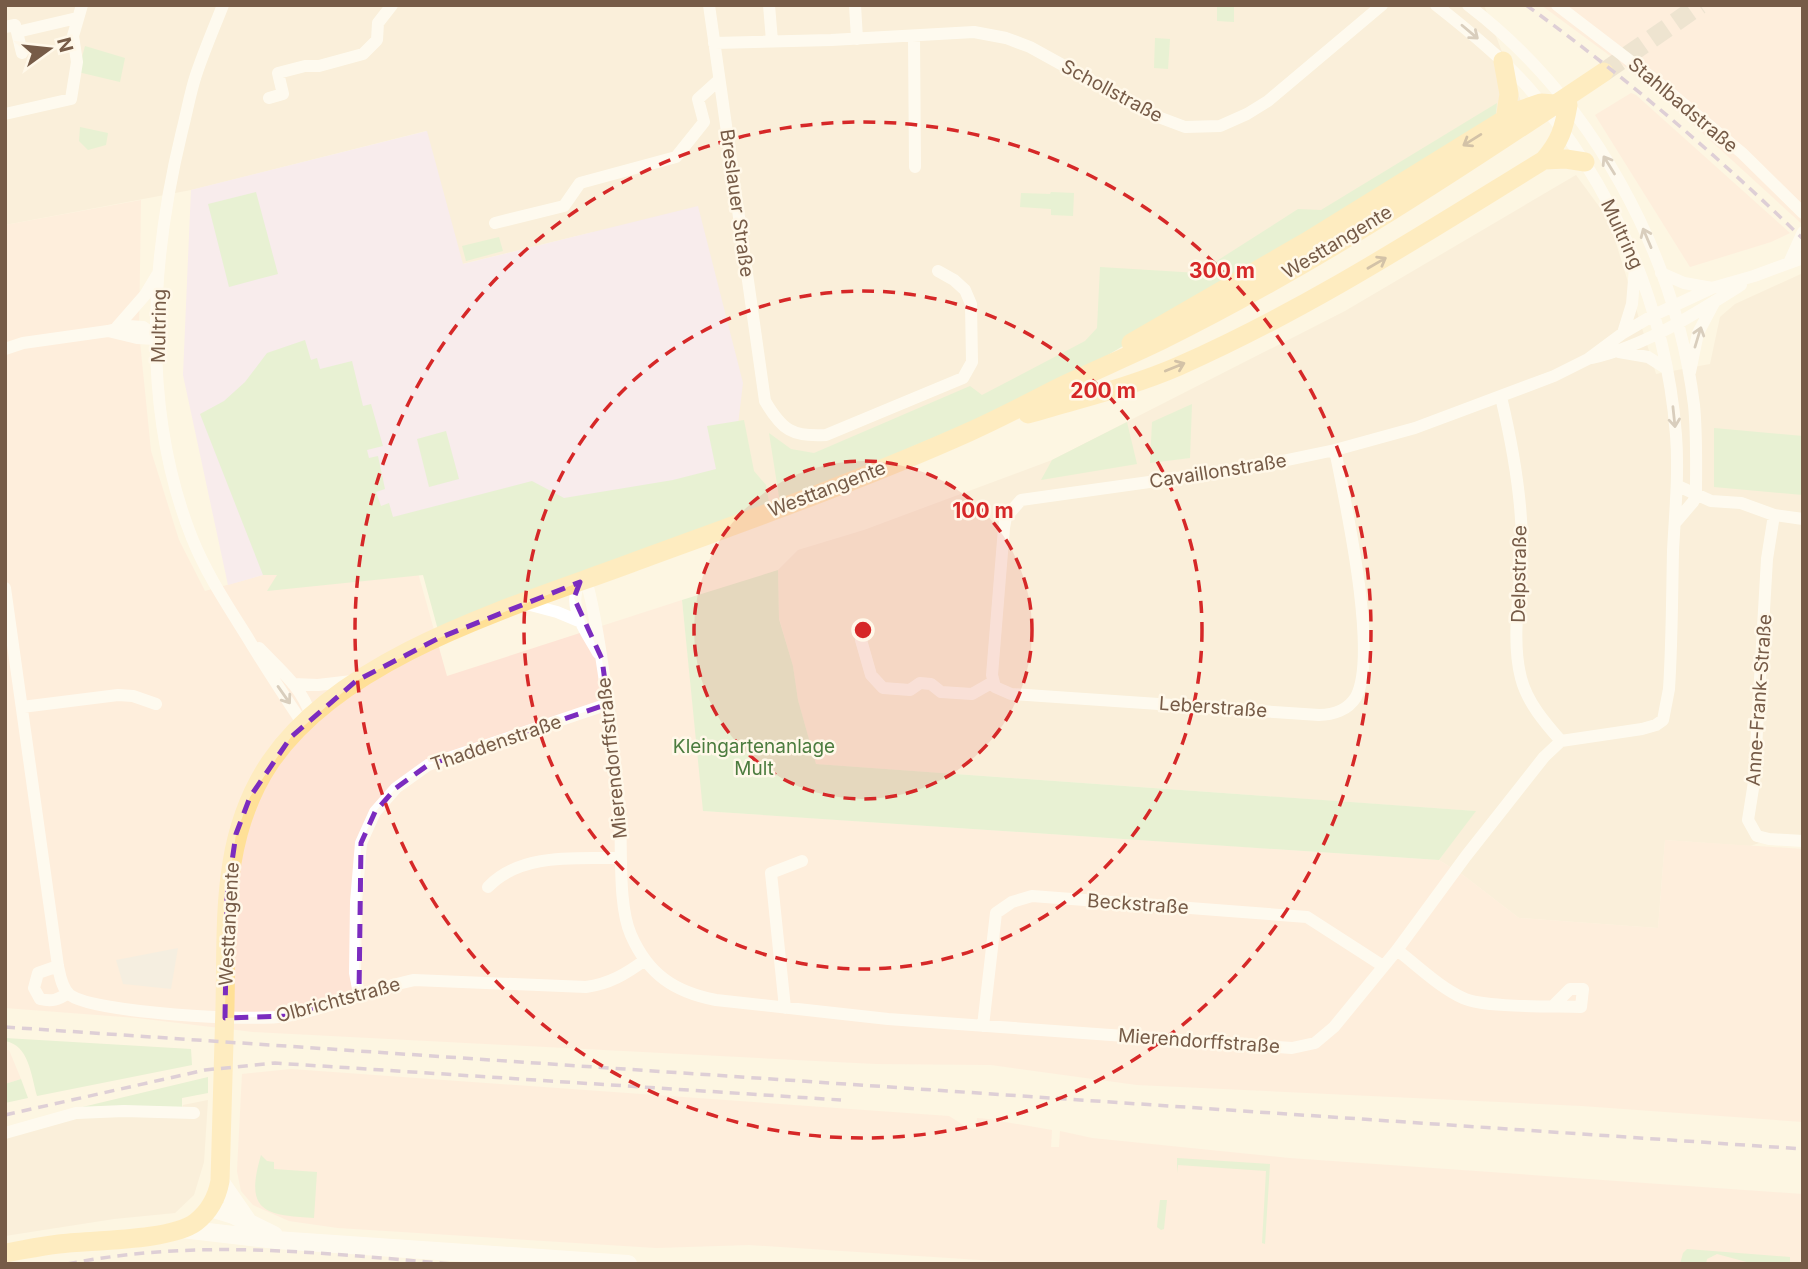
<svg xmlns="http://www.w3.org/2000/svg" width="1808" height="1269" viewBox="0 0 1808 1269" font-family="Inter,sans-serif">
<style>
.residential{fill:#f5e7d0}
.commercial{fill:#fee4d5}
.industrial{fill:#ece5dd}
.education{fill:#f1dff9}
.green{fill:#ceebc0}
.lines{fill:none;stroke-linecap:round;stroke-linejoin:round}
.primary-tunnel{stroke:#dbcebb;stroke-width:19;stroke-dasharray:19 10;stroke-linecap:butt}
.minor{stroke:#fff;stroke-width:12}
.secondary{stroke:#fff;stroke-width:18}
.primary{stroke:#ffe097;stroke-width:19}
.rail{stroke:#b8a0c7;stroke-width:3.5;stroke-dasharray:10 7;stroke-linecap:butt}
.oneway{stroke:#ad9d91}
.oneway2{stroke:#9f835f}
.marked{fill:none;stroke:#7b2cbf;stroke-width:5;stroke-dasharray:14 9;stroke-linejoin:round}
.ring{fill:none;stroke:#d62828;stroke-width:3.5;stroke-dasharray:12 9}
.labels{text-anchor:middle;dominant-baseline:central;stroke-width:5;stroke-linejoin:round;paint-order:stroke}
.street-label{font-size:19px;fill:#765b47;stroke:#fff8e9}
.park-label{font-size:19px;fill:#4c7c3f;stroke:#fff8e9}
.centre{fill:#d62828;stroke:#fff8e9;stroke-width:3.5}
.ring-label{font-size:21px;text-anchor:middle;font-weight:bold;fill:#d62828;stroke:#fff8e9;stroke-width:5;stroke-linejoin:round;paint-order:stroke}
</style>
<rect width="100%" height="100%" fill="#fdf5e2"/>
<!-- residential -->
<path class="residential" d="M5,5H1484L1522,104L1329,224L770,508L593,232L462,264L426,131L191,190L5,225Z
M1576,175L1609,220L1656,374L1710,364L1720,317L1735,304L1803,273V844L1759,843L1750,846L1665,840L1658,928L1519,918L1463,875L1439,860L1475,811L816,764L798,700L793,666L779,618L778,570L798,550L864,530L1052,460L1345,311Z
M208,1100L204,1162L194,1195L175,1213L114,1219L5,1236V1127L182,1107L183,1105Z"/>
<!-- commercial -->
<path class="commercial" d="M1541,5H1803V225L1651,86Z
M1631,93L1636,95L1790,233L1771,242L1690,267L1595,115Z
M141,200L139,332L151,451L179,540L205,591L263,575L418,573L447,676L682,600L704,811L1439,860L1463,875L1519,918L1658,928L1665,840L1803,849V1122L1582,1106L1137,1085L991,1065L876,1064L253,1032L137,1018L5,1008V225Z
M5,1050H9L21,1079L5,1084Z
M291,1069L949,1116L968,1128L976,1129L977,1118L988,1119L1052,1130L1051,1147H1059L1060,1131L1092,1138L1289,1158L1803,1194V1264H1040L749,1245L656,1248L338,1228L289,1221L253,1205L241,1191L237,1171L242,1074Z"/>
<!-- industrial -->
<path class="industrial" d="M178,948L171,989L123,984L116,960Z"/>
<!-- education -->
<path class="education" d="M427,131L463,264L698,206L743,383L733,466L418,573L263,575L228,585L183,375L191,190Z"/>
<!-- green -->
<path class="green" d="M1217,5H1234V22L1217,21Z
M1155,38L1170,39L1168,69L1154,68Z
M85,46L125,58L120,82L78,72Z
M1497,103L1495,122L1103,358L1010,405L780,503L769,433L791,449L814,453L970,386L982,395L1085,341L1097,328L1100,267L1198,273L1298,209L1321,210Z
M80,127L108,133L106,145L88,150L79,141Z
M256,192L278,274L229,287L208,204Z
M1051,192L1074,193L1073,216L1051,215V209L1020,207L1021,193L1050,194Z
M499,237L503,251L466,261L462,246Z
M305,340L311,360L317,358L320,369L352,361L363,406L371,404L383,446L367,450L369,458L378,456L385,489L376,492L381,506L389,503L393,517L532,481L564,498L673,480L716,469L707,426L744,420L754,471L766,485L770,508L438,630L423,575L267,591L277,575H263L200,414L224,401L245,382L267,353Z
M1192,404L1190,458L1150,463L1152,422Z
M1127,422L1137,464L1041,480L1052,460Z
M1714,428L1803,436V495L1714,487Z
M446,431L459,479L429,487L417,439Z
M778,570L779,619L793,666L798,700L816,764L1476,811L1439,860L703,811L682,600Z
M5,1038L191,1049L192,1065L37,1096C31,1075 29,1045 5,1041Z
M208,1077V1093L182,1098V1107L74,1109Z
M21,1079L28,1098L5,1103V1084Z
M261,1155L267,1161L274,1162V1169L317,1172L314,1218C262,1215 245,1210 261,1155Z
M1177,1158L1270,1164L1265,1244L1262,1243L1266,1171L1178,1165L1177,1173Z
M1160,1200H1167L1164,1229L1161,1230L1157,1227Z
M1687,1249L1790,1257V1264H1754L1717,1254L1707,1259L1706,1264H1680L1683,1253Z"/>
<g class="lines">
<!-- primary-tunnel -->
<path class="primary-tunnel" d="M1604,72L1700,5"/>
<!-- minor -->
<path class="minor" d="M223,5C214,28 204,51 196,75C190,93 187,112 182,131C150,262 141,410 192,538C206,573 226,603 246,635C264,665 283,694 303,724
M709,5L765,401C782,430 792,437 826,435L963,378L972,362L971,304L965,290L954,280L938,271
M769,5L772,41
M855,5L857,39
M1468,5C1591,99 1675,251 1694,405C1697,435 1696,465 1696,496L1693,502L1675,523
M1557,5L1655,80L1742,153L1803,213
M5,27L15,25L17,32L77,18
M17,32L22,53
M914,36L915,167
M714,43L831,40L974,32L1006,38L1030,47L1153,115L1185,127L1220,126L1247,114L1268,101L1382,5
M269,98L283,94L278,73L305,66H319L363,54L377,40L378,23L392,5
M5,114L71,99L77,62L73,36L82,5
M495,223L564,206L580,183L676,157L704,122L698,99L719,80
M1789,263L1803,232
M1661,273L1684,283L1712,288
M117,327L145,295L157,275
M108,331L137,338L156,339
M1623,333L1632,304L1635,268
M5,349L23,343L108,331L128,326L143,327L156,336
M1619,352L1648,357L1667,369
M1592,358C1645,346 1695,314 1741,285
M1690,372L1698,333L1715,301
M1501,397C1512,443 1521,492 1522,540C1522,583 1510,636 1521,678C1527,702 1545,723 1561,741
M1335,450C1345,501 1379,654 1356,697C1348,710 1333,715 1319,715L1011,694L995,687L992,675L1004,528L1006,517L1021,500L1249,468L1335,450L1415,428L1554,376L1588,359L1623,333L1654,315L1712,288L1754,276L1803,258
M1678,486L1711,501L1741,503L1774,515L1803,519
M1774,515L1767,559L1754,782L1748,820L1757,836L1769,839L1803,841
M586,580C595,611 599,643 604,675C611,722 616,770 620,818C622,851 618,906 631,935C648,974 674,992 716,1000L888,1019L1292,1048L1315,1043L1334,1027L1397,950L1466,856L1544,757L1561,741L1642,729L1656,725L1663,720L1669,689C1672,643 1672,597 1673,551C1675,512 1679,474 1676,435C1666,306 1613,183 1527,86C1500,56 1468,30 1436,5
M580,582C566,607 586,631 598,653
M5,588L58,966C60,976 62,989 70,995C95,1013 253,1022 286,1016C330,1009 370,989 414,980L586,987C609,984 626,974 645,960
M523,603L557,612L581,622
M861,640L871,675L883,688L910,690L920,683L931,684L941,692L972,694L993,682
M259,648C279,669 302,687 311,716
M293,684L318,685L352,681
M22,707L118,695L133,696L156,704
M488,887C521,852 578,859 621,858
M1397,950C1418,966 1439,987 1463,998C1484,1008 1554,1006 1581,1007L1583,989H1570L1553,1006
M58,966L38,973L34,988L40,999C52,1002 58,1000 68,993
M359,994L355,973L356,902L361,843L375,812L396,788L428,765L608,704
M785,1008L771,873L802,861
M983,1026L996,913L1012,902L1032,896L1307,917L1383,966
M5,1133L76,1113L124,1111L194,1113"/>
<!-- secondary -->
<path class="secondary" d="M220,1181L247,1220
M210,1208L233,1215L274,1235
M182,1229L276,1240L628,1264"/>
<!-- primary -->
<path class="primary" d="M1503,61L1509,94L1505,120
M1544,160L1566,159L1585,162
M1028,414C1078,399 1131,387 1179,366C1308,309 1425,233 1544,160C1560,142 1564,128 1568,105L1541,103L1518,111L1306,242L1131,343
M5,1253C23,1250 41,1246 59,1244C92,1240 171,1241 196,1222C210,1211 217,1197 220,1181C222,1123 223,1064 225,1006C227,920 220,836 271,761C346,652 523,604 642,559C751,519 862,480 969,432C998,419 1027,404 1056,389C1091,372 1127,357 1162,340C1316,264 1461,168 1604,72"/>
<!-- rail -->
<path class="rail" d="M1526,5C1624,76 1716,154 1803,239
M5,1027L1803,1149
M5,1115L205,1070L275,1063L841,1100
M67,1264C201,1238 318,1253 452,1264"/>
</g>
<!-- one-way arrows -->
<defs><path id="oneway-shaft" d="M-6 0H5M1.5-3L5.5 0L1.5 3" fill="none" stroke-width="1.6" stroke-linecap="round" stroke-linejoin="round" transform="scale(1.75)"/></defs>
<g class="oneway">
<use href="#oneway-shaft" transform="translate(1470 32) rotate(40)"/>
<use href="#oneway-shaft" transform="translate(1609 165) rotate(-122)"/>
<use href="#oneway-shaft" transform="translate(1647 238) rotate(-113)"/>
<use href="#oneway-shaft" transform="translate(1698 337) rotate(-73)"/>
<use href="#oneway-shaft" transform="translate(1674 417) rotate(84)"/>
<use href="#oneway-shaft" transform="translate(284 695) rotate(55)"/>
</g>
<g class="oneway2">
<use href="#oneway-shaft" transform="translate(1472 140) rotate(148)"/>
<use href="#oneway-shaft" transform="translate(1377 263) rotate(-30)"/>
<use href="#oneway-shaft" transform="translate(1175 367) rotate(-22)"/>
</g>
<!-- marked area -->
<path d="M0 0H1808V1269H0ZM580,582L574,598L602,659L608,704L428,765L396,788L375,812L361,843L359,994L287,1016L225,1018L227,896L236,834L250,797L291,737L356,681L439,638Z" fill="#fdf5e2" fill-opacity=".55" fill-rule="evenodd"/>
<path class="marked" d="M580,582L574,598L602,659L608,704L428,765L396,788L375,812L361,843L359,994L287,1016L225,1018L227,896L236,834L250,797L291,737L356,681L439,638Z"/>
<!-- distance rings -->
<circle cx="863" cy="630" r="169" fill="#d62828" fill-opacity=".12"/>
<g class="ring">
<circle cx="863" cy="630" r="169"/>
<circle cx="863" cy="630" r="339"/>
<circle cx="863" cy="630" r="508"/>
</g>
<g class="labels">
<!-- street labels -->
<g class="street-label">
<text transform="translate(1112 91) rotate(28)">Schollstraße</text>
<text transform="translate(1683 105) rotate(40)">Stahlbadstraße</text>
<text transform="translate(737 203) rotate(82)">Breslauer Straße</text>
<text transform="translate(1622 234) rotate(65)">Multring</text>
<text transform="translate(1337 242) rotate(-31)">Westtangente</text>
<text transform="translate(159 326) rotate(-89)">Multring</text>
<text transform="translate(1218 471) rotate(-9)">Cavaillonstraße</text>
<text transform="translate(827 489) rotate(-21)">Westtangente</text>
<text transform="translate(1519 574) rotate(-89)">Delpstraße</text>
<text transform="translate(1759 700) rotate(-86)">Anne-Frank-Straße</text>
<text transform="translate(1213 707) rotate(4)">Leberstraße</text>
<text transform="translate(496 743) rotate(-19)">Thaddenstraße</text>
<text transform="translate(612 758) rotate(-96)">Mierendorffstraße</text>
<text transform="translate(1138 904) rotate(4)">Beckstraße</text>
<text transform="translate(229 924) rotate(-87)">Westtangente</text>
<text transform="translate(338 1000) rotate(-15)">Olbrichtstraße</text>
<text transform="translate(1199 1041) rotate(4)">Mierendorffstraße</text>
</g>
<!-- park labels -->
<g class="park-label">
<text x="754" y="746">Kleingartenanlage<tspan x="754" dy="22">Mult</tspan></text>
</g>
</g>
<circle cx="863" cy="630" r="10" class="centre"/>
<g class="ring-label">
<text x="1222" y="278">300 m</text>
<text x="1103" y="398">200 m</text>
<text x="983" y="518">100 m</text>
</g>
<!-- border -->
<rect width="1808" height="1269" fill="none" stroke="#765b47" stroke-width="14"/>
<!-- north arrow -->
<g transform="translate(49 49) rotate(75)" stroke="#fff8e9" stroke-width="5" paint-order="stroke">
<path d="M0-5L12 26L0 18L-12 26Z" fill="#765b47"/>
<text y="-10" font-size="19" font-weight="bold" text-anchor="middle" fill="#765b47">N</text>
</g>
</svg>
